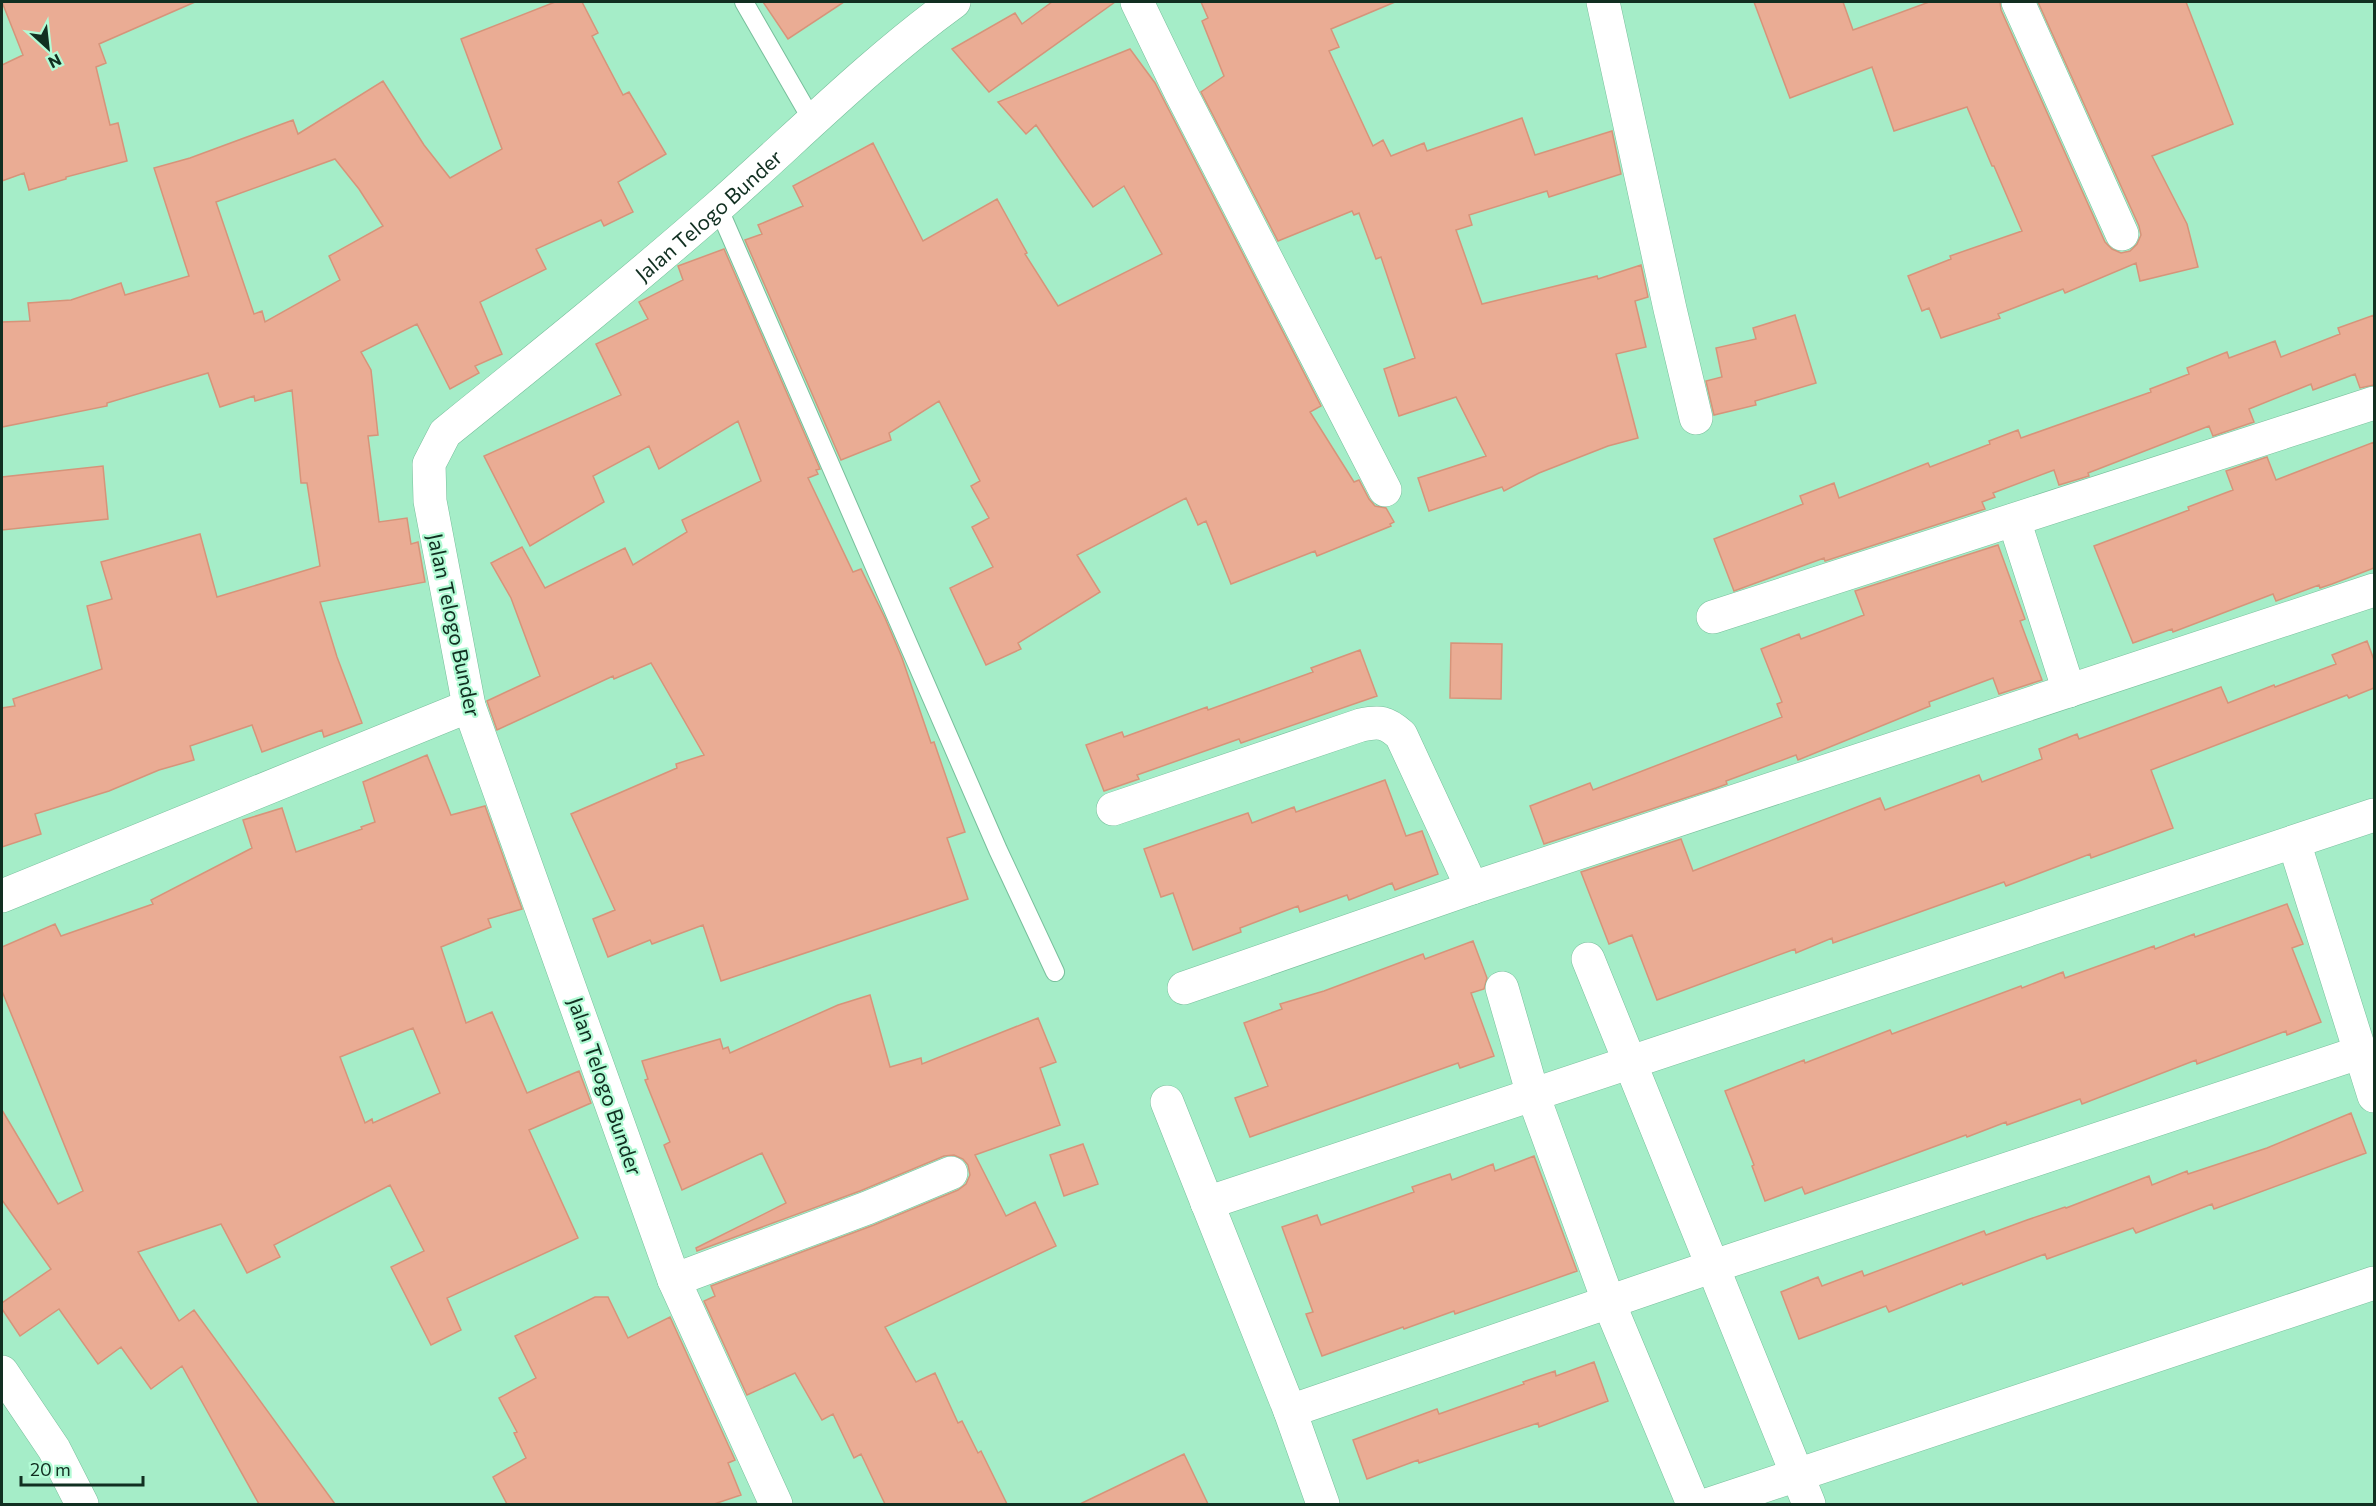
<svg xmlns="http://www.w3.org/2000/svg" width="2376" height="1506" viewBox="0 0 2376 1506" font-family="Commissioner,sans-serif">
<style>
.building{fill:#eaac94;stroke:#d6947a;stroke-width:1.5;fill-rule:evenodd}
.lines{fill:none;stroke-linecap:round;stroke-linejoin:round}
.service-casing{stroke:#78bf9c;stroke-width:20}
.minor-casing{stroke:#78bf9c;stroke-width:34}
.service{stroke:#fff;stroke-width:18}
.minor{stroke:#fff;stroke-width:33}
.labels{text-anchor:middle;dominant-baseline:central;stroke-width:4.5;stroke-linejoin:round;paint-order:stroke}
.street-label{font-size:21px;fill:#112f21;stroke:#b2fbd5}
</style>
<rect width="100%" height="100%" fill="#a5edc8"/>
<!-- building -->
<path class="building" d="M2,2H195L99,44L106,63L96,67L110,125L118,123L127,161L66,177V179L29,190L24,173L2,181V65L23,55Z
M555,2H582L598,33L592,36L623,95L629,92L666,154L618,182L633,212L604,226L601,220L536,249L546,269L480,302L502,354L475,366L479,373L450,389L417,324L361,352L371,370L378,435L368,436L379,522L407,518L411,544L418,542L425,582L320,602L337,657L362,723L324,737L322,730L262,752L252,725L190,746L194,760L159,770L109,791L35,814L41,834L2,847V708L15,706L13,699L102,669L87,606L112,599L101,562L200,534L217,597L320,566L307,483H301L292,390L255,401L254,396L220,407L208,373L107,403V406L2,427V322L30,321L28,303L71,300L121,283L125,295L189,276L154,168L190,158L293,120L298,134L383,81L424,145L450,178L502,149L461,39ZM335,159L359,189L383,226L329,256L340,280L265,322L262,311L254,314L216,202Z
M763,2H844L788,39Z
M1052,2H1115L989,92L952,49L1015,13L1022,24Z
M1201,2H1395L1331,29L1339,47L1329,51L1373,146L1383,140L1391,156L1424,143L1427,151L1522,118L1535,155L1612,131L1621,174L1549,197L1547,191L1469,215L1472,225L1456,230L1482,304L1597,276L1598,279L1641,265L1648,297L1635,301L1646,347L1616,354L1638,438L1608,446L1539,473L1504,491L1502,487L1429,511L1418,478L1486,456L1456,397L1399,416L1384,369L1415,358L1381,257L1376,259L1359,213L1354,215L1352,211L1278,241L1201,92L1224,76L1202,21L1208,18Z
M1754,2H1843L1853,30L1929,2H2000L2001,10L2105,242L2112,249L2121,253L2130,251L2137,244L2141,235L2139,226L2038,2H2186L2233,124L2152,156L2187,224L2198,267L2140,281L2136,263L2065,293L2063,289L1998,314L2000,318L1941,338L1929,308L1922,311L1908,276L1951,259L1950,256L2022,231L1994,166H1992L1967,107L1894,131L1872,67L1790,98Z
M1130,49L1155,83L1321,406L1310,412L1354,482L1359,480L1369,499L1375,506L1386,508L1394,522L1390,524L1391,526L1317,556L1315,551L1231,584L1206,521L1198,525L1186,498L1077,555L1100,592L1018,643L1021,649L986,665L950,588L993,567L972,527L989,518L971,486L980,481L939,401L889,433L891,440L841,460L745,240L762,234L758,225L803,206L793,186L873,143L923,241L997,199L1027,253L1025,254L1058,306L1162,254L1124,186L1093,207L1036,125L1026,134L998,102Z
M724,249L820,469L816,470L818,474L808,478L853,572L861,569L885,618L902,658L931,743L934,742L965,832L947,838L968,899L721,981L703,925L652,944L650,940L608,957L593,919L615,910L571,814L677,768L676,764L704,755L651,663L614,679L613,676L497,730L487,701L540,676L511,598L491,563L522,547L545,588L625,548L633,565L687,532L682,520L761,481L738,421L659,469L649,446L593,476L604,502L530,546L484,456L621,395L596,344L648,319L639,302L683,280L678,266Z
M1795,315L1816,383L1755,401L1756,405L1714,415L1706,381L1722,377L1716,348L1756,339L1753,328Z
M2374,315V385L2360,388L2355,374L2313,390L2311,384L2249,409L2254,422L2213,436L2209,426L2088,473L2089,476L2059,485L2054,470L1993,493L1995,497L1982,502L1985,509L1825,561L1824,558L1734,591L1714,539L1803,504L1800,496L1834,483L1839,498L1928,463L1930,467L1990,444L1989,441L2018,430L2021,438L2151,392L2150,389L2189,374L2187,368L2227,352L2229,358L2275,341L2281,357L2340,334L2338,328Z
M2374,442V568L2332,584L2320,588L2319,585L2276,601L2273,594L2173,632L2172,629L2133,643L2094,546L2189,510L2188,507L2233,490L2226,471L2267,457L2276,480Z
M103,466L108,519L2,530V477Z
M1998,545L2025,619L2020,621L2042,680L1999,694L1993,678L1929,702L1930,706L1798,760L1796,755L1726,781L1727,784L1716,788L1544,844L1530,806L1590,783L1593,790L1782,717L1777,704L1782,702L1761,649L1799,634L1801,639L1864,615L1855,591Z
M2367,641L2374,660V688L2349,698L2347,695L2151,770L2173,828L2091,858L2090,854L2006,886L2004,882L1833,943L1832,938L1796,953L1795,949L1657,1000L1632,935L1609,944L1581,872L1681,839L1693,871L1880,798L1885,810L1979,775L1982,782L2042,759L2039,749L2077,734L2079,739L2221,687L2228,703L2274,685L2275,687L2336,664L2332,655Z
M1451,643L1502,644L1501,699L1450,698Z
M1360,650L1377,696L1241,743L1239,739L1137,775L1139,779L1104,791L1086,745L1122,732L1124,737L1207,707L1208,710L1313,672L1311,668Z
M427,755L451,815L485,806L522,909L488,919L491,927L441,947L466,1023L492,1012L527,1093L579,1071L591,1103L529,1130L578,1238L447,1298L461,1330L431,1345L391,1267L424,1251L390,1185L274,1245L280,1257L247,1273L221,1224L138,1252L179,1321L194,1310L335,1504H259L182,1366L151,1389L121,1347L98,1364L59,1309L20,1336L2,1309V1303L51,1269L2,1200V1110L58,1204L83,1191L2,991V947L55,924L61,936L153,904L151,900L252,848L243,820L282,808L296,852L362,829L361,827L375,822L363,782ZM413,1028L440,1093L373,1123L372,1119L365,1123L340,1057Z
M1385,780L1406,836L1422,831L1438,874L1395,890L1392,883L1349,900L1347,895L1300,912L1298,906L1240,928L1241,932L1193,950L1173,893L1161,897L1144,849L1248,813L1252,823L1294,807L1296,812Z
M2287,904L2303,944L2292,948L2321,1022L2287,1035L2286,1031L2197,1064L2196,1060L2082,1104L2080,1099L2007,1125L2006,1122L1967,1137L1966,1135L1805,1194L1802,1187L1765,1201L1752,1166L1754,1165L1725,1091L1804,1060L1805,1063L1890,1030L1892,1034L2021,986L2022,988L2063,972L2065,978L2154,946L2155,949L2194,934L2195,937Z
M1473,941L1487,978L1484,989L1471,993L1494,1056L1460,1068L1458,1063L1250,1137L1235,1098L1268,1086L1244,1023L1282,1009L1280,1004L1324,991L1423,954L1425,959Z
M870,995L890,1067L921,1058L922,1064L1038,1018L1056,1062L1040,1068L1060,1125L975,1155L1006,1216L1035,1202L1056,1246L885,1327L916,1382L935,1373L958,1423L962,1421L978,1453L981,1451L1007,1504H885L861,1454L854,1458L833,1414L822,1420L795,1373L747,1395L704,1301L715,1296L711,1286L874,1225L958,1190L966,1184L970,1175L968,1165L963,1159L954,1155L944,1156L860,1191L697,1251L696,1248L786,1203L762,1153L682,1190L664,1145L670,1142L645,1080L648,1079L642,1061L720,1039L723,1049L728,1047L730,1053L838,1005Z
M2351,1113L2366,1153L2214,1209L2212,1204L2136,1233L2133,1228L2047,1259L2045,1254L1963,1285L1962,1283L1889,1312L1886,1306L1799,1339L1781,1292L1818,1277L1822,1286L1862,1271L1864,1276L1984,1231L1986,1235L2027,1220L2065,1207L2066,1208L2149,1176L2152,1185L2187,1171L2188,1174L2267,1148Z
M1083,1144L1098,1184L1064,1196L1050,1155Z
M1534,1156L1577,1271L1455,1314L1454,1311L1404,1329L1403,1327L1322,1356L1306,1314L1313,1312L1282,1227L1317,1215L1321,1225L1414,1192L1412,1187L1450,1174L1452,1180L1493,1164L1495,1171Z
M595,1297H608L628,1338L670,1317L735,1460L728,1463L741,1495L714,1504H507L493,1477L526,1458L514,1433L517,1432L499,1398L536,1378L515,1336Z
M1594,1362L1608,1401L1539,1427L1538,1423L1419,1463L1418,1460L1367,1479L1353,1440L1437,1409L1439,1414L1524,1384L1523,1382L1555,1371L1556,1376Z
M1184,1454L1208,1504H1080Z"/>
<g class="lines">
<defs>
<path id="service" d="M744,2L812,120
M718,207L998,850L1055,972"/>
<g id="minor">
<path d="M1137,2L1181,93L1385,490"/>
<path d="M1603,2L1670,309L1696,418"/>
<path d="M2018,2L2122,234"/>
<path d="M2014,520L2069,691"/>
<path d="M1713,617L2374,403"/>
<path d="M1113,809L1361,725C1380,721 1386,722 1401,735L1472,888"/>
<path d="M2294,842L2374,1096"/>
<path d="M2,896L469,706"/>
<path d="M1588,959L1809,1504"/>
<path d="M1184,988L1472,888L2374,590"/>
<path d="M1502,988L1533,1095L1609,1303L1693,1504"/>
<path d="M1167,1102L1290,1411L1323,1504"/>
<path d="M1207,1203L2374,815"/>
<path d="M674,1280L867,1208L951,1173"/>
<path d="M2,1372L54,1449L82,1504"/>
<path d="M1290,1411L1711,1267L2361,1052"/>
<path id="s1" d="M776,1504L674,1280L469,706L430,501L429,464L445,433C537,359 629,285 718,207C796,138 870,63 954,2"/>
<path d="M1710,1504L2374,1283"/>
</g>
</defs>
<!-- service casing -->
<use href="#service" class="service-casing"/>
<!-- minor casing -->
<use href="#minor" class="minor-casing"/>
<!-- service -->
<use href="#service" class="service"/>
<!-- minor -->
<use href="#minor" class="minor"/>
</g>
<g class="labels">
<!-- street labels -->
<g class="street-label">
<text stroke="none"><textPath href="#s1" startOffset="1478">Jalan Telogo Bunder</textPath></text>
<text transform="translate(455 625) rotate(78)">Jalan Telogo Bunder</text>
<text transform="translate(606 1086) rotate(71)">Jalan Telogo Bunder</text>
</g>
</g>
<!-- border -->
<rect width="2376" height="1506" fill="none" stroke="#112f21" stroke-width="6"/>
<!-- north arrow -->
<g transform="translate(48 48) rotate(153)" stroke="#b2fbd5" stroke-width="4.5" paint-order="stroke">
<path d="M0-4.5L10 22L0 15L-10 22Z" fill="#112f21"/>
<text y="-9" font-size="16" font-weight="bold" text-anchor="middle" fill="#112f21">N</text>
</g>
<!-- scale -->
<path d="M21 1476v9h122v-9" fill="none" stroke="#112f21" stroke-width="3"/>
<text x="30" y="1476" font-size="18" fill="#112f21" stroke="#b2fbd5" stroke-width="4.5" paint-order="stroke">20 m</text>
</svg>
